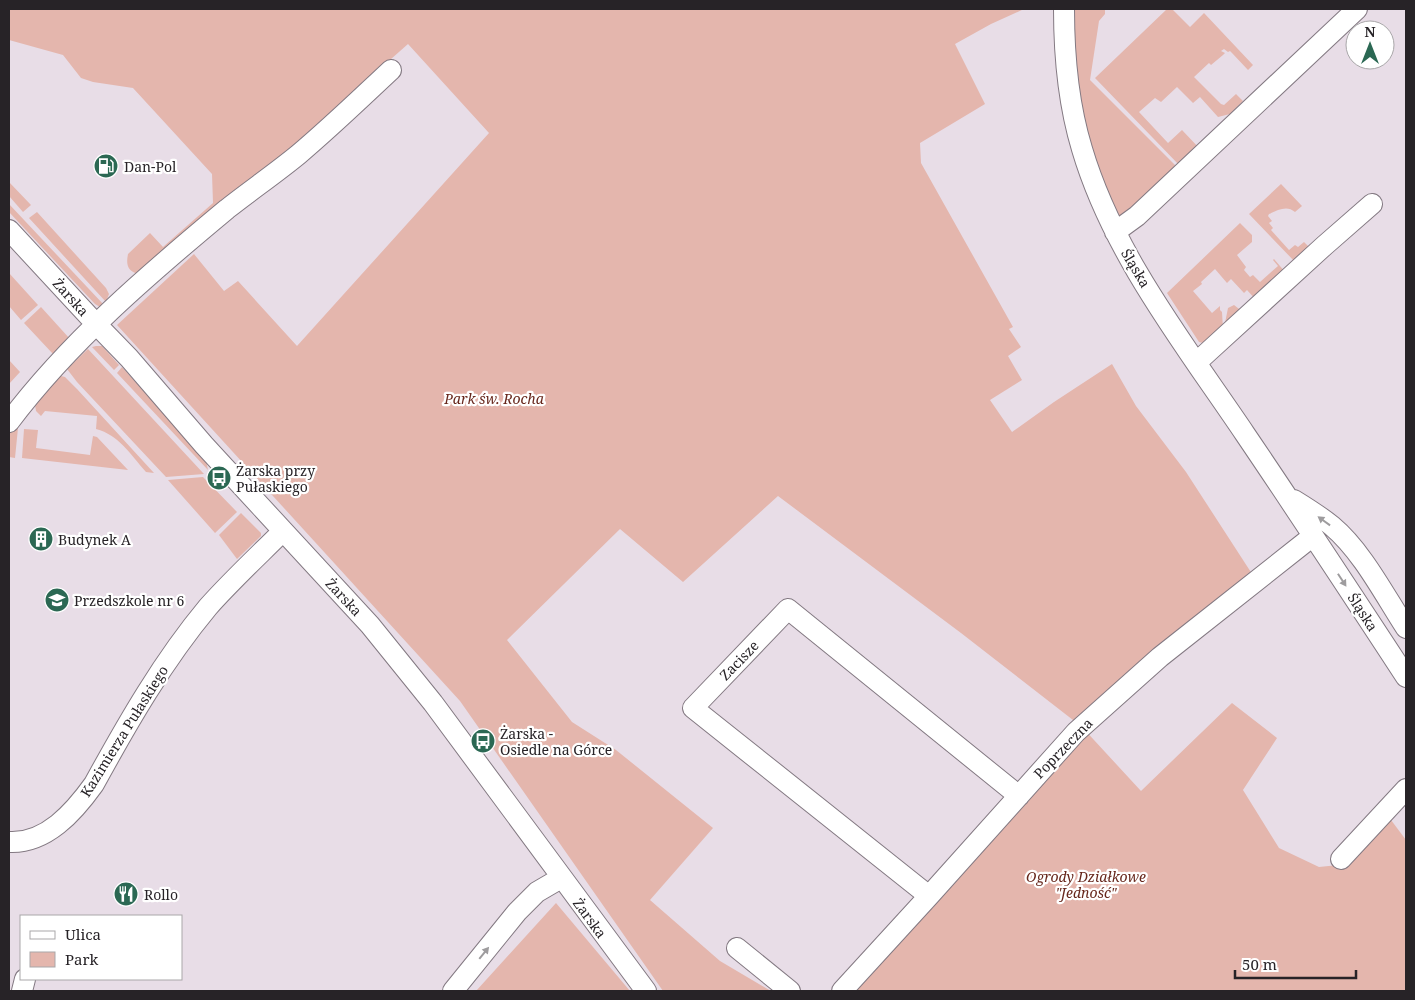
<svg xmlns="http://www.w3.org/2000/svg" width="1415" height="1000" viewBox="0 0 1415 1000" font-family="'Noto Serif',serif">
<style>
.green{fill:#e4b6ad}
.lines{fill:none;stroke-linecap:round;stroke-linejoin:round}
.minor-casing{stroke:#837982;stroke-width:22}
.minor{stroke:#fff;stroke-width:20}
.oneway{fill:#9e9c9e}
.labels{text-anchor:middle;dominant-baseline:central;stroke-width:4.5;stroke-linejoin:round;paint-order:stroke}
.poi-label{font-size:14px;fill:#272327;stroke:#fff;text-anchor:start}
.street-label{font-size:14px;fill:#272327;stroke:#fff}
.park-label{font-size:14px;font-style:italic;fill:#67271c;stroke:#fff}
</style>
<rect width="100%" height="100%" fill="#e8dde7"/>
<!-- green -->
<path class="green" d="M9,9H1024L991,24L955,44L985,104L920,143L921,163L1013,327L1009,329L1021,347L1008,356L1022,380L990,400L1012,432L1054,402L1112,364L1136,406L1186,472L1256,580L1082,727L1141,791L1232,703L1277,738L1243,790L1279,848L1319,867L1348,864L1391,820L1406,840V991H844L1082,727L961,633L778,496L683,582L620,529L507,640L572,722L616,750L713,828L650,900L720,961L771,991H663L460,701L117,325L194,254L224,291L238,281L297,346L489,133L408,44L278,159L138,274C127,271 126,264 128,254L150,233L163,247L213,203L212,174L133,88L93,82L81,78L63,55L9,40Z
M1073,9H1105V14L1099,21L1090,80L1179,169L1118,221L1092,154L1077,95Z
M1167,9H1172L1190,27L1204,13L1253,65L1248,70L1232,53L1230,51L1228,52L1224,49L1221,51L1225,53L1223,55L1211,65L1209,63L1194,77L1221,104L1224,105L1236,94L1243,101L1230,114L1218,117L1200,97L1193,103L1177,87L1161,102L1155,98L1139,112L1168,143L1182,130L1200,149L1181,167L1095,78Z
M9,182L31,205L23,212L9,196Z
M1281,184L1302,206L1295,212C1287,205 1278,210 1269,214L1268,216L1272,221L1269,223L1273,228L1271,230L1289,250L1295,245L1298,247L1304,242L1312,250L1296,263L1249,214Z
M9,204L104,305L100,307L95,304L9,212Z
M37,212L106,288L109,294L106,302L29,218Z
M1240,223L1252,235V242L1237,255L1246,267L1244,270L1250,277L1253,275L1260,282L1278,266L1273,260L1274,259L1286,273L1256,300L1247,290L1244,293L1231,279L1227,283L1215,269L1201,282L1202,284L1193,291L1212,313L1220,306V310L1222,312L1223,329L1207,344L1199,342L1167,293Z
M9,273L38,305L21,320L9,306Z
M1234,305L1243,312L1225,323L1228,308Z
M41,307L70,339L56,353L53,354L24,323Z
M96,346H102L119,365L114,370L92,347Z
M88,349L204,474L166,477L77,382L67,369Z
M9,360L20,372L9,384Z
M122,367L206,460L208,470L117,373Z
M61,376L65,377L77,389L154,473L146,472C130,454 119,435 96,429L97,416L45,411L41,416L36,411L35,405L57,378Z
M13,428H18L15,458L9,457V431Z
M24,429L38,430L36,448L90,455L93,436L97,437L128,470L22,458Z
M203,477L237,512L215,533L168,480Z
M241,513L261,533V536L237,559L219,535Z
M556,903L630,991H476Z"/>
<g class="lines">
<defs>
<path id="minor" d="M1064,9C1064,57 1068,103 1082,149C1113,254 1185,345 1245,434C1300,515 1353,596 1406,677
M9,230L97,325L129,358L204,445L370,625L433,703L646,991
M1115,232L1137,216L1357,9
M1197,362L1324,246L1372,204
M9,422C69,342 150,273 227,209C251,190 276,173 299,154C331,127 361,98 391,70
M1294,500C1307,508 1320,516 1332,526C1362,551 1385,596 1406,628
M9,842C46,844 74,812 94,784C128,722 163,661 208,607C232,580 258,556 283,531
M1341,859L1406,789
M929,896L693,708L788,609L1019,796
M737,948L790,991
M22,991L25,979
M453,991L517,912L537,892L561,878
M842,991L929,896L1076,732L1160,657L1313,536"/>
</defs>
<!-- minor casing -->
<use href="#minor" class="minor-casing"/>
<!-- minor -->
<use href="#minor" class="minor"/>
</g>
<!-- one-way arrows -->
<defs><path id="oneway-solid" d="M-6-.8H1V-3.2L6.5 0L1 3.2V.8H-6Z" transform="scale(1.25)"/></defs>
<g class="oneway">
<use href="#oneway-solid" transform="translate(1324 521) rotate(-144)"/>
<use href="#oneway-solid" transform="translate(1342 580) rotate(57)"/>
<use href="#oneway-solid" transform="translate(484 953) rotate(-51)"/>
</g>
<!-- icons -->
<defs>
<symbol id="fuel-disc" viewBox="-11 -11 22 22"><circle r="9.5" fill="#2b6853" stroke="#fff"/><path d="M-5.5-6h7V0h2V4h1.3V-2.5L3-4.5l.8-.8L6-3V5H2.5V1h-1V6h-7ZM-4.2-4.7v3.2H.2V-4.7Z" fill="#fff"/></symbol>
<symbol id="bus-disc" viewBox="-11 -11 22 22"><circle r="9.5" fill="#2b6853" stroke="#fff"/><path d="M-5-6H5V4H4V6H2V4H-2V6H-4V4H-5ZM-3.5-4V0h7V-4ZM-3.5 1.2v1.5H-2V1.2ZM2 1.2v1.5H3.5V1.2Z" fill="#fff"/></symbol>
<symbol id="building-disc" viewBox="-11 -11 22 22"><circle r="9.5" fill="#2b6853" stroke="#fff"/><path d="M-4-6H4V6H1V3H-1V6H-4ZM-2.5-4.3h1.7v1.8h-1.7ZM.8-4.3h1.7v1.8H.8ZM-2.5-1h1.7V.8h-1.7ZM.8-1h1.7V.8H.8Z" fill="#fff"/></symbol>
<symbol id="school-disc" viewBox="-11 -11 22 22"><circle r="9.5" fill="#2b6853" stroke="#fff"/><path d="M0-5L7-2L0 1L-7-2ZM-4 1L0 2.5L4 1V4Q0 6-4 4Z" fill="#fff"/></symbol>
<symbol id="restaurant-disc" viewBox="-11 -11 22 22"><circle r="9.5" fill="#2b6853" stroke="#fff"/><path d="M-5-6h1v4h1v-4h1v4h1v-4h1v5L-1.5 .5V6h-2V.5L-5-1ZM5-6V6H3V1.5H1.5Q1.5-4 5-6Z" fill="#fff"/></symbol>
</defs>
<g fill-rule="evenodd">
<use href="#fuel-disc" x="92" y="152" width="28" height="28"/>
<use href="#bus-disc" x="205" y="464" width="28" height="28"/>
<use href="#building-disc" x="27" y="525" width="28" height="28"/>
<use href="#school-disc" x="43" y="586" width="28" height="28"/>
<use href="#bus-disc" x="469" y="727" width="28" height="28"/>
<use href="#restaurant-disc" x="112" y="880" width="28" height="28"/>
</g>
<g class="labels">
<!-- poi labels -->
<g class="poi-label">
<text x="124" y="166">Dan-Pol</text>
<text x="236" y="470">Żarska przy<tspan x="236" dy="16">Pułaskiego</tspan></text>
<text x="58" y="539">Budynek A</text>
<text x="74" y="600">Przedszkole nr 6</text>
<text x="500" y="733">Żarska -<tspan x="500" dy="16">Osiedle na Górce</tspan></text>
<text x="144" y="894">Rollo</text>
</g>
<!-- street labels -->
<g class="street-label">
<text transform="translate(1136 268) rotate(59)">Śląska</text>
<text transform="translate(71 297) rotate(48)">Żarska</text>
<text transform="translate(344 597) rotate(47)">Żarska</text>
<text transform="translate(1363 612) rotate(57)">Śląska</text>
<text transform="translate(739 660) rotate(-46)">Zacisze</text>
<text transform="translate(124 731) rotate(-58)">Kazimierza Pułaskiego</text>
<text transform="translate(1063 748) rotate(-46)">Poprzeczna</text>
<text transform="translate(590 918) rotate(54)">Żarska</text>
</g>
<!-- park labels -->
<g class="park-label">
<text x="494" y="398">Park św. Rocha</text>
<text x="1086" y="876">Ogrody Działkowe<tspan x="1086" dy="16">"Jedność"</tspan></text>
</g>
</g>
<!-- border -->
<rect width="1415" height="1000" fill="none" stroke="#272327" stroke-width="20"/>
<!-- legend -->
<rect x="20" y="915" width="162" height="65" fill="#ffffff" stroke="#a9a7a9"/>
<rect x="30" y="931" width="25" height="8" fill="#ffffff" stroke="#a9a7a9"/>
<text x="65" y="940" font-size="15" fill="#272327">Ulica</text>
<rect x="30" y="952" width="25" height="15" fill="#e4b6ad" stroke="#a9a7a9"/>
<text x="65" y="965" font-size="15" fill="#272327">Park</text>
<!-- north arrow -->
<g transform="translate(1370 45)"><circle r="24" fill="#ffffff" stroke="#a9a7a9"/>
<path d="M0-4L9 19L0 12L-9 19Z" fill="#2b6853"/>
<text y="-8" font-size="14" font-weight="bold" text-anchor="middle" fill="#272327">N</text>
</g>
<!-- scale -->
<path d="M1235 970v8h121v-8" fill="none" stroke="#272327" stroke-width="2.5"/>
<text x="1242" y="970" font-size="15" fill="#272327" stroke="#ffffff" stroke-width="4" paint-order="stroke">50 m</text>
</svg>
